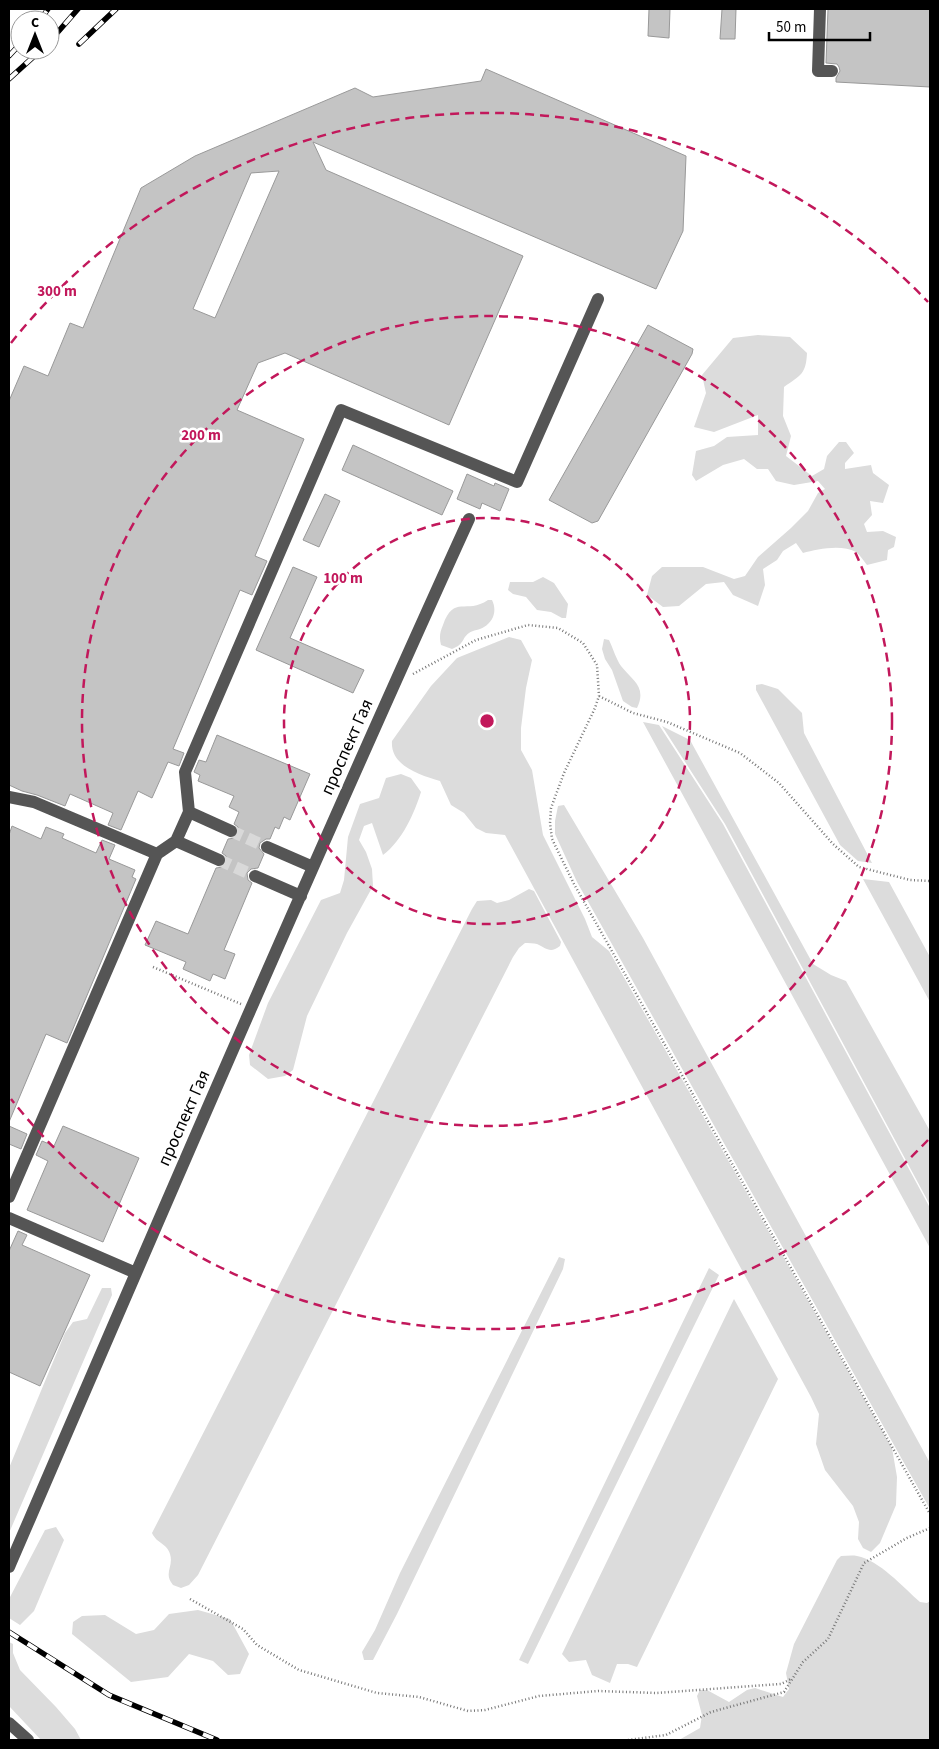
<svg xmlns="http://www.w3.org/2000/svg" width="939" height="1749" viewBox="0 0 939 1749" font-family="'Source Sans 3',sans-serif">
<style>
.green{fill:#dcdcdc}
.building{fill:#c4c4c4;stroke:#999;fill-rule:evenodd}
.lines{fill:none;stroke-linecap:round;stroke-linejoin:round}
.minor-tunnel{stroke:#d9d9d9;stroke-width:12;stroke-dasharray:12 6;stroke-linecap:butt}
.path{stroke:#777;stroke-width:2.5;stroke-dasharray:1 2.5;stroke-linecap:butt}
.minor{stroke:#555;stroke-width:12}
.rail-casing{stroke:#000;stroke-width:5.5}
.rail{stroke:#fff;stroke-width:4;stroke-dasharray:11;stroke-linecap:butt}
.ring{fill:none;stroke:#c2185b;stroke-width:2.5;stroke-dasharray:9 6}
.labels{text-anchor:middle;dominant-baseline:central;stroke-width:5;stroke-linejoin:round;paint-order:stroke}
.street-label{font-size:18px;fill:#000;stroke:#fff}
.centre{fill:#c2185b;stroke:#fff;stroke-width:2.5}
.ring-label{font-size:15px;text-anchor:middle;font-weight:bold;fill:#c2185b;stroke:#fff;stroke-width:5;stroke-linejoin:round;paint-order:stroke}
</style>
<rect width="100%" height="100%" fill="#fff"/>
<!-- green -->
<path class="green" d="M758,335L790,337L807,353C806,374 801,375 784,387L783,416L791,436L786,456L812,476L824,469L827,456L839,442H846L854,453L845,463V469L871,465L873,473L889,485L883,503L870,501L872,515L864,524L867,532L883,531L896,537L894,547L888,550L887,560L867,565C864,561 860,555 856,552C842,544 817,549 803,553L796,543L783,551L777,560L763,569L765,585L758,606L733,595L724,582L706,584L679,606L663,607L647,595L652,576L662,567H703L734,579L745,576L758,557L791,528L808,511L818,493L825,489L818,481L794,485L776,481L768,469H757L744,459L723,465L696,481L692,475L696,451L714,446L727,437L758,435V415L714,432L694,427L706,393L702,375L733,338Z
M543,577L554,583L568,604L566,618H562L551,612L537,610L526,597L513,594L508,590L510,582H533Z
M488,600H492C497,610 494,621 484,627C480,630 473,630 469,633C461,639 465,644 452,649L441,645C439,637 440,632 443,625C454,594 466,615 488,600Z
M509,637L521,640L532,660L526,688L521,728V750L532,770L543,835L585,919L592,937L609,951L892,1448L897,1477L896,1505L880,1543L871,1552L863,1548L858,1539L859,1522L853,1506L825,1470L816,1444L819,1414L811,1397L505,835L486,833L476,828L464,813L451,805L440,781C420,775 390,766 392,741L431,686L457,658Z
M604,639L609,640C613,648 616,659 621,666C633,681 647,687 637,708L632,707L623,701L612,670L605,659L602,649Z
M762,684L778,689L802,713L804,733L872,863L858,861L840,845L756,690V685Z
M643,722L659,725L723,824L930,1208V1248Z
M662,726L690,740L813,964L831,975L846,981L930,1131V1205L725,824Z
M401,774L411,778L421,792C414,814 402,841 383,855L372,823L364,826L359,840L366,852L372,869L373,886L347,933L307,1016L293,1070L285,1076L268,1079L250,1065L249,1055L268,1003L321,900L340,893L344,880L348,837L360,804L379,798L386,778Z
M564,805L643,938L930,1463V1509L577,882L555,834V821L558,806Z
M863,879L889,882L930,957V1002Z
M529,889L534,891L561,942L560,946C550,954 546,948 537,944C534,943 528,943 525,943L519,948L513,957L198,1575L189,1585L181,1588L173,1585C163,1573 174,1567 170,1554C167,1543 157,1544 152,1533L472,909L477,901L491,900L497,903L509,900Z
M559,1257L565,1259L563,1269L397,1614L373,1660H364L362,1652L375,1630L400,1573Z
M709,1268L719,1275L528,1664L519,1660Z
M102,1288H111L112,1295L9,1533V1468L65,1333L73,1322L87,1319Z
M734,1299L778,1379L637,1667L628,1664H617L610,1683L592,1675L586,1660L569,1662L562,1654Z
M56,1527L64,1540L34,1611L20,1625L9,1618V1599L45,1530Z
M841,1556C846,1556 852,1555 857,1556C879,1560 903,1587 920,1602L927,1603L930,1601V1740H679L700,1728L702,1715L697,1696L700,1690H707L729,1702L747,1690L755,1688L783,1697L789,1689L786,1673L794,1644L837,1560Z
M198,1610L230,1619L249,1654L240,1674L228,1675L213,1661L189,1654L168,1677L131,1682L72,1634L73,1622L82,1616L105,1615L136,1634L154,1630L169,1614Z
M9,1642L13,1644V1653L20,1670L56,1707L75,1729L81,1740H41L9,1706Z"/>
<!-- building -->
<path class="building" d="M649,9H670L669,38L648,36Z
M722,9H736L735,39H720Z
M828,9H930V87L836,82V78L840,71L839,67L837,64L826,63Z
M486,69L686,156L683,231L656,289L313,142L326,170L523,256L449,425L285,353L258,363L237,410L304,439L255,556L267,561L252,595L240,590L173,749L184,753L179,766L168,762L152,798L138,791L121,830L108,825L113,813L70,794L65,806L37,795L22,791L9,785V401L24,366L48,376L70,323L83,328L141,188L195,156L355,88L373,97L481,81ZM279,171L215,318L193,309L251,173Z
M648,325L693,349L692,354L598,521L592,523L549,500Z
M353,445L453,491L442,515L342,470Z
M467,474L494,486L495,483L509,489L500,511L482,503L480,509L457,499Z
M325,494L340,501L319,547L303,540Z
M293,567L317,577L290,638L364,670L353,693L256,650Z
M217,735L310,774L290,820L284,817L279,829L275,827L270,839H266L260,843L259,848L264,854L258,868L251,869L247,873L248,880L252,883L224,950L235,954L225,979L213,974L210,981L183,969L186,962L145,945L156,921L188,934L216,868L223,867L227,863L226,856L222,853L228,839L235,838L239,834L238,827L234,824L239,812L229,807L234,796L198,781L200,775L194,772L199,760L206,762Z
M12,826L41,839L46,827L64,834L62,838L96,853L102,840L115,845L109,859L135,870L132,877L136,879L67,1043L46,1034L9,1122V835Z
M9,1126L27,1134L21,1149L9,1144Z
M63,1126L139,1158L103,1242L27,1210L48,1161L36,1155L42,1141L54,1146Z
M18,1231L27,1235L22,1245L90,1275L40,1386L9,1372V1251Z"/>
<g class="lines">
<!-- minor-tunnel -->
<path class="minor-tunnel" d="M231,831L267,847
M219,860L255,876"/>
<!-- path -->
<path class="path" d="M413,674L476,640L528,625L558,628L583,643L597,665L599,696L595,708L564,773L551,808L550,823L552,839L574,884L930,1514
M599,696L633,713L667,722L740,753L779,783L833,844L859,867L910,880L930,881
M153,967L241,1004
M190,1599L243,1629L257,1645L299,1670L377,1693L419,1697L468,1711L485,1710L539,1696L598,1691L656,1693L781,1684L791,1679
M628,1740L666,1735L711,1712L784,1692L803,1662L828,1639L864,1563L907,1538L930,1528"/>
<!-- minor -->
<path class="minor" d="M820,9L818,71H832
M9,797L34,802L157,854L176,841L189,812
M231,831L189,812L185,772L341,410L517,482L598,299
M176,841L219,860
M267,847L313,867
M255,876L301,896
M9,1197L157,854
M9,1218L136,1273
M9,1567C160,1217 311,866 469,519
M9,1723L28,1740"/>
<defs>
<path id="rail" d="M40,20L48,9
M50,41L78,9
M79,44L116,9
M9,56L20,44
M9,79L41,50
M9,1632L109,1695L217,1740"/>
</defs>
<!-- rail casing -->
<use href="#rail" class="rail-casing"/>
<!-- rail -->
<use href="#rail" class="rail"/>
</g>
<!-- distance rings -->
<g class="ring">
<circle cx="487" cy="721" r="203"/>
<circle cx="487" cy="721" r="405"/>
<path d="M928 1140A608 608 0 0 1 11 1099M11 343A608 608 0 0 1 928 302"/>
</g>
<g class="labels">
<!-- street labels -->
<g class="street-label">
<text transform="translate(347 747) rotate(-66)">проспект Гая</text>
<text transform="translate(184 1118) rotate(-66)">проспект Гая</text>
</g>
</g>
<circle cx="487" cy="721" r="8" class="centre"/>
<g class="ring-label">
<text x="57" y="296">300 m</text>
<text x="201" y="440">200 m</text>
<text x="343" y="583">100 m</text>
</g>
<!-- border -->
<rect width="939" height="1749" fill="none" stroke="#000000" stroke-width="20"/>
<!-- north arrow -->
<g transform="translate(35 35)"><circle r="24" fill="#ffffff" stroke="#999999"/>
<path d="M0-4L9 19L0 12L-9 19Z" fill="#000000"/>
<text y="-8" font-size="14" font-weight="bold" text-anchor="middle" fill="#000000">С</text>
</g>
<!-- scale -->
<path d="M769 32v8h101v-8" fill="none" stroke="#000000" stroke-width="2.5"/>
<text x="776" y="32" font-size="15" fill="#000000" stroke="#ffffff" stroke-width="4" paint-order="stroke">50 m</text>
</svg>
